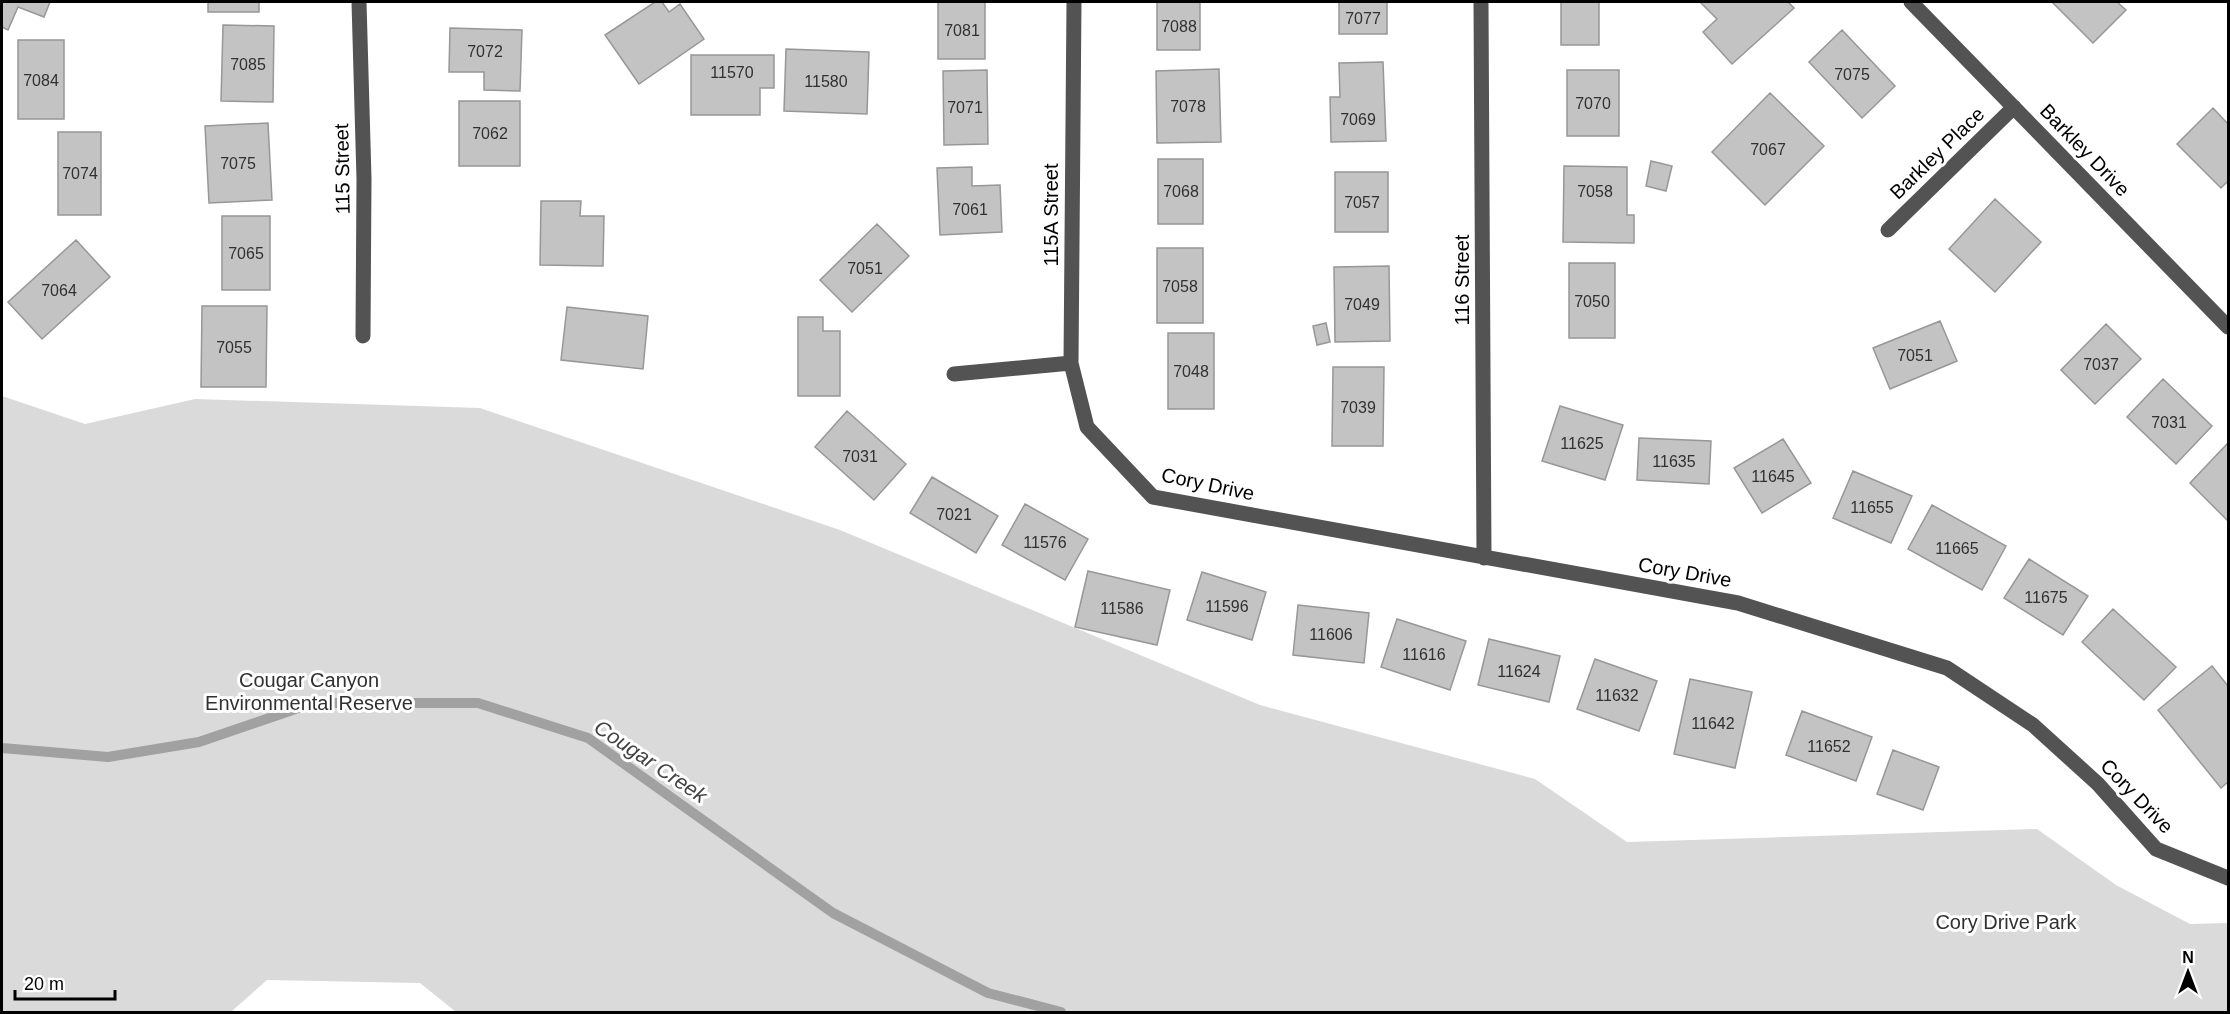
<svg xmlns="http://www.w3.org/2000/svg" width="2230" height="1014" viewBox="0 0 2230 1014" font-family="Helvetica,sans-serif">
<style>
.green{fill:#dadada}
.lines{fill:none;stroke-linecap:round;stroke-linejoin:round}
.stream{stroke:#a1a1a1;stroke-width:10}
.building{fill:#c3c3c3;stroke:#979797;stroke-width:1.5}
.minor{stroke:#535353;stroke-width:15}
.labels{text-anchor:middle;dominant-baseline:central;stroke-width:6;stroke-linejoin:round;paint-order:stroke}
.number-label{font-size:16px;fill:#313131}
.street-label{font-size:20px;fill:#000;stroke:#fff}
.park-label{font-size:20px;fill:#313131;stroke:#fff}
.water-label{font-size:21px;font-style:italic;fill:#424242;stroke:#fff}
</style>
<rect width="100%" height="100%" fill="#fff"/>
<!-- green -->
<path class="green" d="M2,396L85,424L195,399L480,408L840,530L1260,705L1535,779L1627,842L2037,829L2116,885L2190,924L2228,923V1012H456L420,983L267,980L231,1012H2Z"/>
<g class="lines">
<!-- stream -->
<path class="stream" d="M2,748L108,757L199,742L313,703H478L588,738L833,913L988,993L1061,1012"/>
</g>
<!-- building -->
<path class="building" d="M2,2H50L44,17L18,7L8,30L2,27Z
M208,2H259V12H208Z
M655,2H662L669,12L680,4L704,39L639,84L605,35Z
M938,2H985V59H938Z
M1157,2H1200V50H1157Z
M1339,2H1387V34H1339Z
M1561,2H1599V45H1561Z
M1700,2H1788L1794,8L1732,64L1703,32L1717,19Z
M2052,2H2117L2126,10L2093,43Z
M223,25L274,26L273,102L221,101Z
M450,28L522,30L520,91L484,90V72H449Z
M1842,30L1895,86L1862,118L1809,62Z
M18,40H64V119H18Z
M786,49L869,52L867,114L784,111Z
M691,55H774V88H760V115H691Z
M1383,62L1386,141L1331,142L1330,97H1340L1339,63Z
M1219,69L1221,142L1157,143L1156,71Z
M987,70L988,144L944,145L943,71Z
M1567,70H1619V136H1567Z
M1770,93L1824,146L1765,205L1712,152Z
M459,101H520V166H459Z
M2213,108L2228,124V181L2221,188L2177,144Z
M268,123L272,200L209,203L205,126Z
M58,132H101V215H58Z
M1158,159H1203V224H1158Z
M1651,161L1672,166L1666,191L1646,186Z
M1564,166L1627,167V215H1634V243L1563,242Z
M972,167V186L1000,185L1002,232L940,235L937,168Z
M1335,172H1388V232H1335Z
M1995,199L2041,242L1995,292L1949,249Z
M541,201H581L580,216H604L603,266L540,265Z
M222,216H270V290H222Z
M877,224L909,256L852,312L820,280Z
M76,240L110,277L42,339L8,302Z
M1157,248H1203V323H1157Z
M1569,263H1615V338H1569Z
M1389,266L1390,341L1335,342L1334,267Z
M202,306H267L266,387H201Z
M567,307L648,316L643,369L561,360Z
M798,317H823V331H840V396H798Z
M1940,321L1957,361L1890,389L1873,348Z
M1326,323L1330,342L1317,345L1313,326Z
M2106,324L2141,359L2095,404L2061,370Z
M1168,333H1214V409H1168Z
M1333,367H1384L1383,446H1332Z
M2163,379L2212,426L2176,464L2127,417Z
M1560,406L1623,425L1605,480L1542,461Z
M847,411L906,464L874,500L815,447Z
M1639,438L1711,441L1709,484L1637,480Z
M1783,439L1811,483L1762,513L1734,468Z
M2228,443V521L2190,483Z
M1853,471L1912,496L1891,543L1833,518Z
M932,477L998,516L976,553L910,513Z
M1025,504L1088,539L1065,580L1002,545Z
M1932,505L2006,546L1982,590L1908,549Z
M2029,559L2088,596L2063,635L2004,598Z
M1088,571L1170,590L1157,645L1075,627Z
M1202,572L1266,592L1252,640L1187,620Z
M1298,605L1369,613L1364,663L1293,655Z
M2113,609L2176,667L2144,700L2082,642Z
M1397,619L1466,641L1450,690L1381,667Z
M1489,639L1560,656L1549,702L1478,685Z
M1595,659L1657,681L1639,731L1577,709Z
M2212,666L2228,686V782L2221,788L2158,710Z
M1690,679L1752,692L1735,768L1674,754Z
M1802,711L1872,737L1856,781L1786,755Z
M1893,750L1939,767L1923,810L1877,794Z"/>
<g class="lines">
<!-- minor -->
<path class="minor" d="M359,2L364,179L363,336
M1074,2L1071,363L1087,427L1153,497L1738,603L1947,668L2033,725L2098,784L2156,849L2228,878
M1481,2L1484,558
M1911,2L2228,327
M1888,230L2014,107
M954,374L1071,363"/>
</g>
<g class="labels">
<!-- number labels -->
<g class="number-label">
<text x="1363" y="18">7077</text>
<text x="1179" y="26">7088</text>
<text x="962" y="30">7081</text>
<text x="485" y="51">7072</text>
<text x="248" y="64">7085</text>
<text x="732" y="72">11570</text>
<text x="1852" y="74">7075</text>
<text x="41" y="80">7084</text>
<text x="826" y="81">11580</text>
<text x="1593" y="103">7070</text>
<text x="1188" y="106">7078</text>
<text x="965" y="107">7071</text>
<text x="1358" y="119">7069</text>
<text x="490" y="133">7062</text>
<text x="1768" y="149">7067</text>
<text x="238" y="163">7075</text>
<text x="80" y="173">7074</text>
<text x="1181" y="191">7068</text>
<text x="1595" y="191">7058</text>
<text x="1362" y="202">7057</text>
<text x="970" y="209">7061</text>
<text x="246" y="253">7065</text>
<text x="865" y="268">7051</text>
<text x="1180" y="286">7058</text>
<text x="59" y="290">7064</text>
<text x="1592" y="301">7050</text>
<text x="1362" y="304">7049</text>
<text x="234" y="347">7055</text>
<text x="1915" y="355">7051</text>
<text x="2101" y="364">7037</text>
<text x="1191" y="371">7048</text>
<text x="1358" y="407">7039</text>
<text x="2169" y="422">7031</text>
<text x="1582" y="443">11625</text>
<text x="860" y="456">7031</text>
<text x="1674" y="461">11635</text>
<text x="1773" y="476">11645</text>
<text x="1872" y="507">11655</text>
<text x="954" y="514">7021</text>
<text x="1045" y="542">11576</text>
<text x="1957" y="548">11665</text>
<text x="2046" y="597">11675</text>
<text x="1227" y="606">11596</text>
<text x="1122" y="608">11586</text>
<text x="1331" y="634">11606</text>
<text x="1424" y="654">11616</text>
<text x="1519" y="671">11624</text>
<text x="1617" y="695">11632</text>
<text x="1713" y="723">11642</text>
<text x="1829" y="746">11652</text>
</g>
<!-- street labels -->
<g class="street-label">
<text transform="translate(2085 150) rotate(46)">Barkley Drive</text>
<text transform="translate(1937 153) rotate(-44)">Barkley Place</text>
<text transform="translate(342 169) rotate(-91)">115 Street</text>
<text transform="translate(1051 215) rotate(-90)">115A Street</text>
<text transform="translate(1462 280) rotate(-90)">116 Street</text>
<text transform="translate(1208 484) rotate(12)">Cory Drive</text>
<text transform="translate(1685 572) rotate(10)">Cory Drive</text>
<text transform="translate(2137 796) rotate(46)">Cory Drive</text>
</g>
<!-- park labels -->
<g class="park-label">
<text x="309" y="680">Cougar Canyon<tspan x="309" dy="23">Environmental Reserve</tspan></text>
<text x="2006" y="922">Cory Drive Park</text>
</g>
<!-- water labels -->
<g class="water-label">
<text transform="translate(651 761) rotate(34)">Cougar Creek</text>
</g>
</g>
<!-- border -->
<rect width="2230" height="1014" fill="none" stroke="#000000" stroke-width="6"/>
<!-- north arrow -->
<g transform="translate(2188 972)" stroke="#ffffff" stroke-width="4.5" paint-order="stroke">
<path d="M0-4.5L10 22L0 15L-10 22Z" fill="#000000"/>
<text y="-9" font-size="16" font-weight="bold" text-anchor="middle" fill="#000000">N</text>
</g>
<!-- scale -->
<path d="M15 990v9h100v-9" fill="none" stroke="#000000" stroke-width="3"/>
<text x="24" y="990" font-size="18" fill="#000000" stroke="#ffffff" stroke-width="4.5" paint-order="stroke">20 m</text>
</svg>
